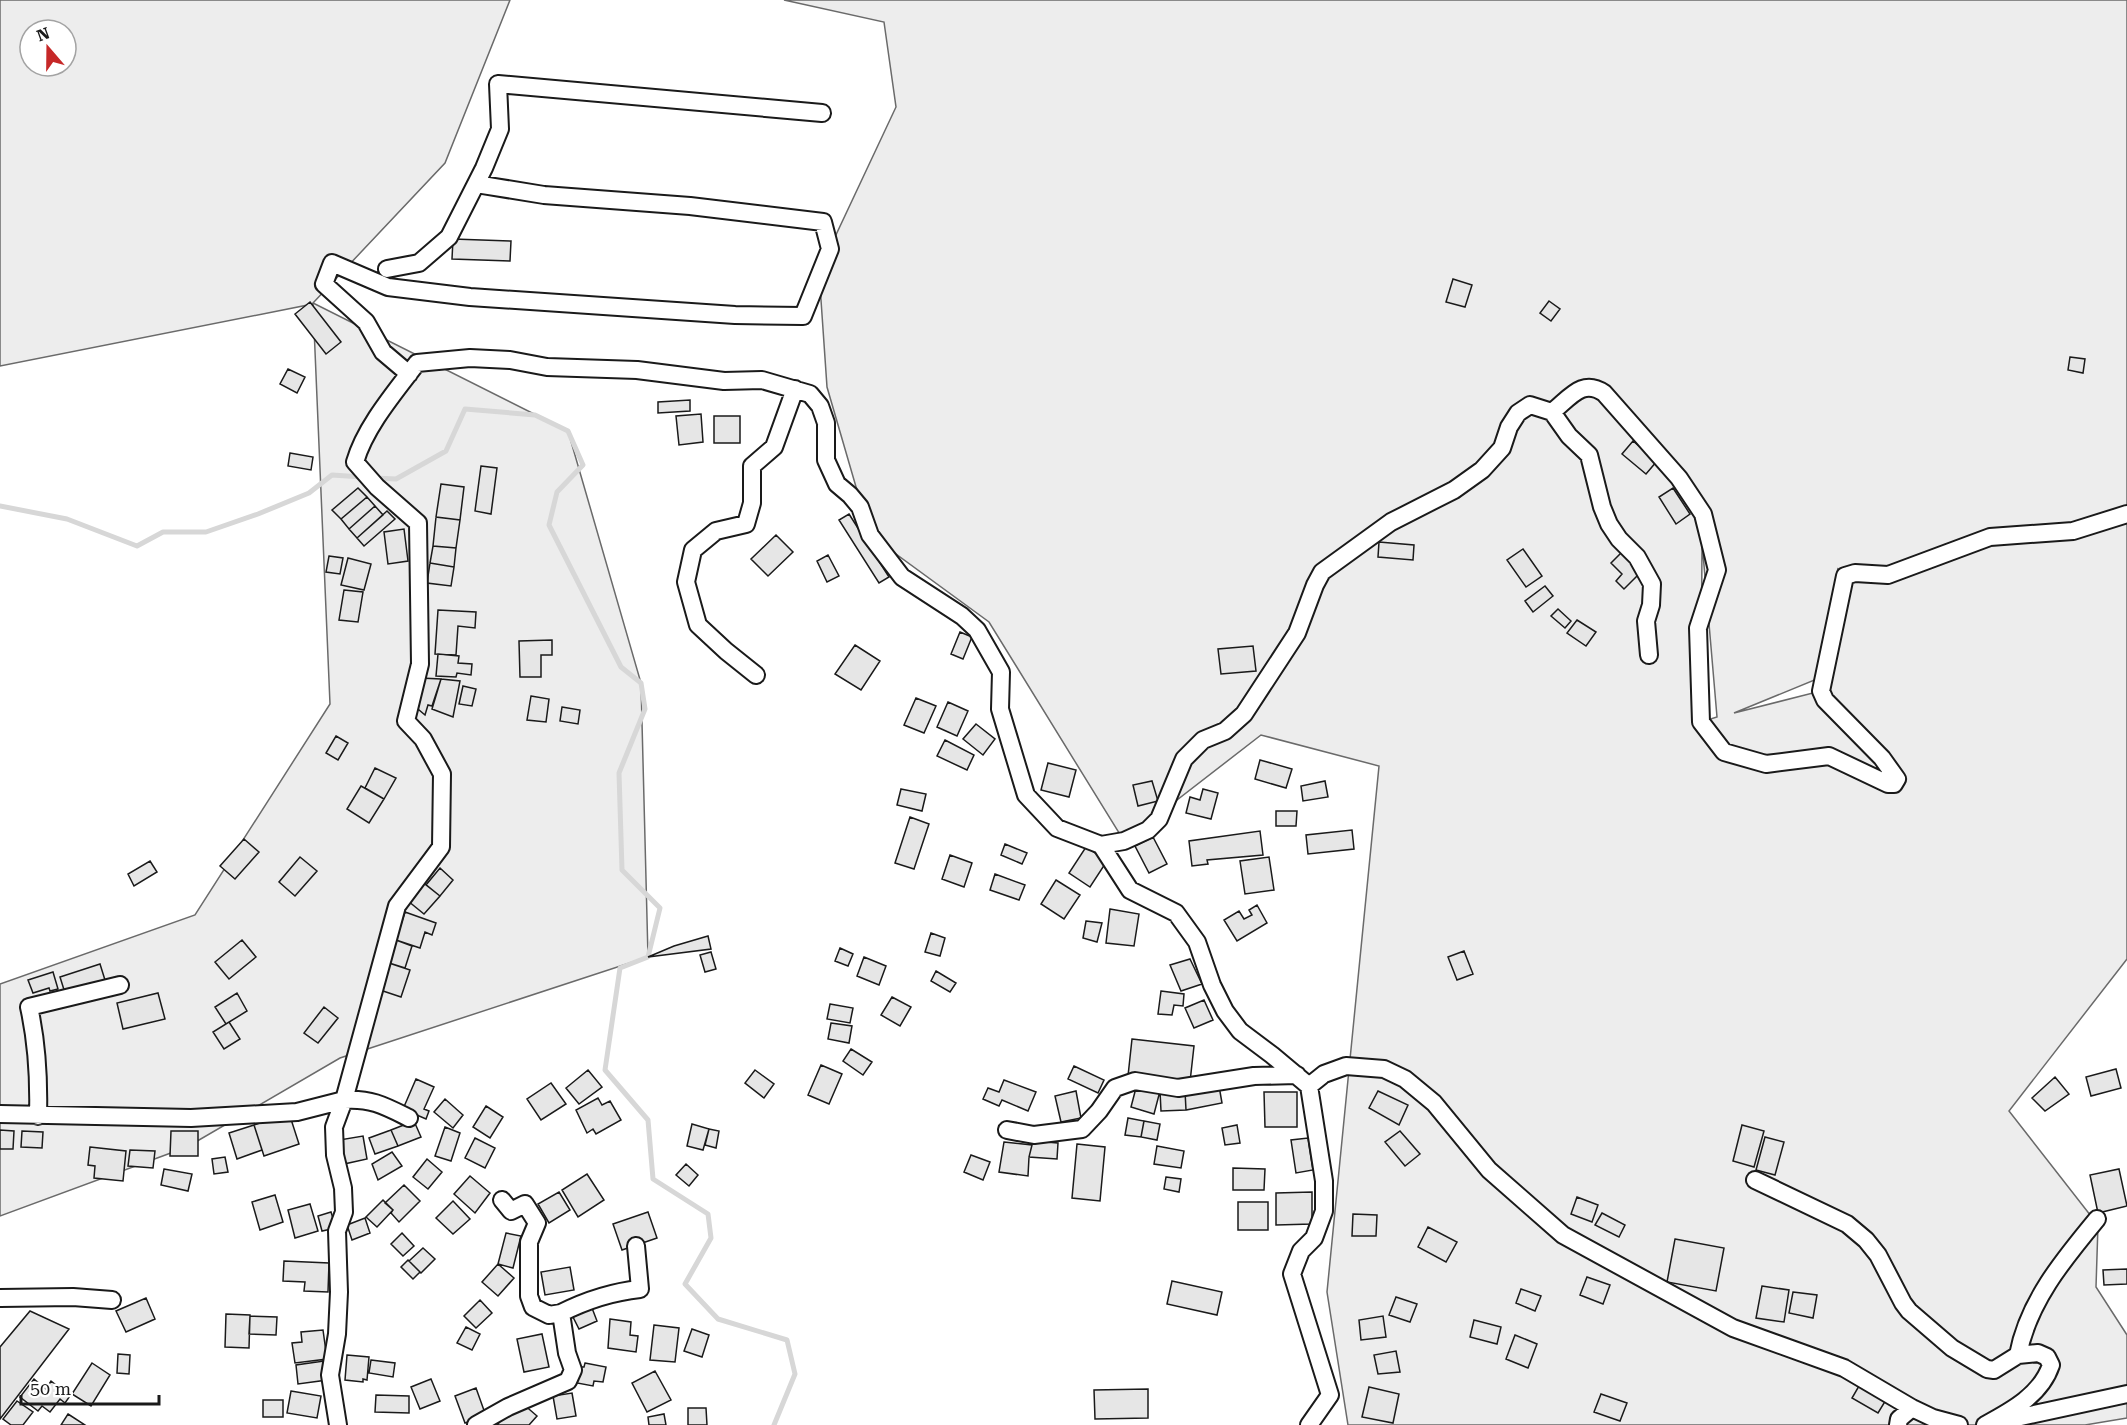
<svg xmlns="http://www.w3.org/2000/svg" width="2127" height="1425" viewBox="0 0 2127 1425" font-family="'Roboto Serif',serif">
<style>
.built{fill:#ededed;stroke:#6a6a6a;stroke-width:1.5;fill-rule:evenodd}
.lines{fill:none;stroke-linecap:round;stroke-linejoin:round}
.stream{stroke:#d7d7d7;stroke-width:5}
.building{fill:#e6e6e6;stroke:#1a1a1a;stroke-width:1.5}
.street-casing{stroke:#1a1a1a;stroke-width:20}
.street{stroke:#fff;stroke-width:16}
</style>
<rect width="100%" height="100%" fill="#fff"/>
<!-- built -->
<path class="built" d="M0,0H510L445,163L313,303L568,431L641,683L648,957L340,1058L187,1147L0,1216V984L195,915L330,704L313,304L0,366ZM30,30H66V66H30Z
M784,0H2127V959L2009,1111L2098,1225L2096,1287L2127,1335V1418L2085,1425H1348L1327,1292L1379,766L1261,735L1124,841L989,622L870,535L827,387L819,271L896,107L884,22ZM1702,542L1717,717L1701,722V721ZM1838,568L1821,691L1734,713L1817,679Z"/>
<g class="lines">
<!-- stream -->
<path class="stream" d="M374,478L396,479L446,451L465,409L535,415L568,431L583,465L557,492L549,525L621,667L641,683L645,709L619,773L622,870L660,908L648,957L620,968L605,1070L648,1120L653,1179L708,1214L711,1238L685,1284L718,1319L787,1340L795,1374L774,1425
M0,506L67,519L137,546L163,532H206L258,514L309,493L332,475L362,477"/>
</g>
<!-- building -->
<path class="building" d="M453,239L511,241L510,261L452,259Z
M1453,279L1472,285L1465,307L1446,302Z
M1549,301L1560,309L1551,321L1540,313Z
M310,302L341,342L326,354L295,314Z
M2070,357L2085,359L2083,373L2068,370Z
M288,369L305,377L297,393L280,384Z
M690,400V411L658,413V402Z
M701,414L703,442L679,445L676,416Z
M714,416H740V443H714Z
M1633,441L1657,461L1646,474L1622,454Z
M290,453L313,457L311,470L288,466Z
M481,466L497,468L491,514L475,511Z
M441,484L464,487L460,520L436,517Z
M358,488L367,497L341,519L332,510Z
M1673,488L1690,514L1676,524L1659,497Z
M367,497L375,506L349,529L341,519Z
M375,506L383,515L357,538L349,529Z
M387,511L395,519L364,546L357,538Z
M849,514L889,577L879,583L839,520Z
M436,517L460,520L456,548L433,546Z
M404,529L408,561L388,564L384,532Z
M776,535L793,552L768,576L751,559Z
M1379,542L1414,545L1413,560L1378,557Z
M433,546L456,548L454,567L430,563Z
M1523,549L1542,576L1526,587L1507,560Z
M1624,550L1644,569L1624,589L1616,581L1622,574L1611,563Z
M828,555L839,576L827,582L817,561Z
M329,556L343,558L340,574L326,572Z
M348,558L371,564L364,590L341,585Z
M430,563L454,567L451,586L427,583Z
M1545,586L1553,596L1533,612L1525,601Z
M344,590L363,592L358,622L339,620Z
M1558,609L1571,621L1565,628L1551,616Z
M438,610L476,612L475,628L458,626L456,655L435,654Z
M1577,620L1596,632L1586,646L1567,633Z
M960,632L972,637L963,659L951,654Z
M552,640V655H541V677H520L519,641Z
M855,645L880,661L861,690L835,674Z
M1253,646L1256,671L1221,674L1218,649Z
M438,654L459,656L458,663L472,664L471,675L457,673L456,677L436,676Z
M420,678L441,679L432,706L428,705L425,715L412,704Z
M441,679L460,681L453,717L432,709Z
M463,686L476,689L472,706L459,704Z
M531,696L549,699L546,722L527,720Z
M916,698L936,706L924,733L904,725Z
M948,702L968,711L957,736L937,727Z
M562,707L580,710L578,724L560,721Z
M976,724L995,739L983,755L963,739Z
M336,736L348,743L338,760L326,753Z
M945,740L974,755L967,770L937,756Z
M1260,760L1292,769L1286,788L1255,779Z
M1048,763L1076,770L1069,797L1041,790Z
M375,768L396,778L384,799L365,788Z
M1152,781L1158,801L1138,806L1133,785Z
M1325,781L1328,797L1303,801L1301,786Z
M361,786L384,799L369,823L347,809Z
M901,789L926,794L922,811L897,805Z
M1203,789L1218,793L1211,819L1186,813L1190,797L1200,800Z
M1276,811H1297L1296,826H1276Z
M910,817L929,824L914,869L895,863Z
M1352,830L1354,849L1308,854L1306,835Z
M1260,831L1263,855L1207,860L1208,864L1192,866L1189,841Z
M1153,837L1167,864L1149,873L1135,846Z
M244,839L259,852L235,879L220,866Z
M1005,844L1027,853L1022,864L1001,855Z
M1086,847L1107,861L1090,887L1069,873Z
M950,855L972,863L964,887L942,879Z
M300,857L317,871L295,896L279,882Z
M1269,857L1274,890L1245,894L1240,861Z
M150,861L157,872L134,886L128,874Z
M440,868L453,880L440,896L426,885Z
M995,874L1025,885L1019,900L990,890Z
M1056,880L1080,895L1064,919L1041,904Z
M424,883L440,896L424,914L408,901Z
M1257,905L1267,923L1237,941L1224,920L1239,911L1244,919L1252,915L1249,910Z
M1110,909L1139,914L1134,946L1106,943Z
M405,912L436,923L432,935L425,932L420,948L396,940Z
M1086,921L1102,923L1097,942L1083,938Z
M931,933L945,938L940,956L925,952Z
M708,936L711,949L648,957L674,946Z
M242,940L256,957L229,979L215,962Z
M396,940L412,946L405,968L386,962Z
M840,948L853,954L848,966L835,961Z
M1464,951L1473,974L1457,980L1448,957Z
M711,952L716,969L705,972L700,955Z
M864,957L886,966L879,985L857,976Z
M1190,959L1202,984L1181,991L1170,965Z
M386,962L410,970L401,997L377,989Z
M100,964L105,980L65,993L60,977Z
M936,971L956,983L950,992L931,981Z
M53,972L58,989L50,991L49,988L33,993L28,980Z
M1161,991L1184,994L1183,1006L1174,1005L1172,1015L1158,1014Z
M158,993L165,1019L123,1029L117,1003Z
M237,993L247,1011L226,1024L215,1007Z
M892,997L911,1007L900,1026L881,1015Z
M1204,1000L1213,1020L1194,1028L1185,1008Z
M830,1004L853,1008L850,1023L827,1019Z
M324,1007L338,1018L318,1043L304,1033Z
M229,1022L240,1039L224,1049L213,1032Z
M831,1023L852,1026L849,1043L828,1039Z
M1132,1039L1194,1046L1190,1082L1128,1076Z
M851,1049L872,1062L863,1075L843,1061Z
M821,1065L842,1074L829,1104L808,1095Z
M1074,1066L1104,1080L1098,1093L1068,1079Z
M2116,1069L2121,1088L2091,1096L2086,1077Z
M588,1070L602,1087L579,1104L566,1088Z
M755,1070L774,1084L764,1098L745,1083Z
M2055,1077L2069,1094L2045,1111L2032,1098Z
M416,1079L434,1087L424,1109L429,1111L426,1119L403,1109Z
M1004,1080L1036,1092L1028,1111L1002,1100L999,1106L983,1099L988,1088L999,1092Z
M551,1083L566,1104L541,1120L527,1099Z
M1137,1084L1160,1091L1154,1114L1131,1107Z
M1219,1086L1222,1103L1186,1110L1185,1091Z
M1076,1091L1081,1118L1061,1122L1055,1096Z
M1160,1091H1185L1186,1110L1161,1111Z
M1378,1091L1408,1105L1399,1125L1369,1108Z
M1264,1092H1297V1127H1265Z
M598,1098L602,1105L610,1101L621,1120L596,1134L593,1129L587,1133L576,1110Z
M445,1099L463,1115L453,1128L434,1112Z
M486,1106L503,1117L490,1138L473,1127Z
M289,1113L299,1144L264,1156L254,1125Z
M1128,1118L1144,1121L1141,1137L1125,1135Z
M414,1121L421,1137L398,1146L391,1130Z
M1144,1121L1160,1124L1157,1140L1141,1137Z
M692,1124L709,1129L703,1150L687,1146Z
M254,1125L262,1150L237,1159L229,1133Z
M1237,1125L1240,1143L1225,1145L1222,1128Z
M1742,1125L1764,1131L1754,1167L1733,1161Z
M445,1127L460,1133L451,1161L435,1156Z
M709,1129L719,1131L716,1148L705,1145Z
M0,1130L14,1131L13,1149H0Z
M391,1130L398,1146L375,1154L369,1138Z
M22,1131L43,1132L42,1148L21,1147Z
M171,1131H198V1156H170Z
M1400,1131L1420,1154L1405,1166L1385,1142Z
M363,1136L367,1159L344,1164L339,1140Z
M1765,1137L1784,1142L1775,1175L1756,1170Z
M475,1138L495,1148L485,1168L465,1158Z
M1308,1138L1313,1170L1296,1173L1291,1140Z
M1033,1141L1058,1143L1057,1159L1029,1157Z
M1004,1142L1032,1145L1029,1157L1028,1176L999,1172Z
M1077,1144L1105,1147L1100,1201L1072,1198Z
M1157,1146L1184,1151L1181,1168L1154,1164Z
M90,1147L126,1151L123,1181L94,1178L95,1166L88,1165Z
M130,1150L155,1151L153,1168L128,1166Z
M392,1152L402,1166L378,1180L372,1164Z
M971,1155L990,1162L983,1180L964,1172Z
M225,1157L228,1172L214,1174L212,1159Z
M427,1159L442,1172L428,1189L413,1177Z
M686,1164L698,1175L689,1186L676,1175Z
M1233,1168L1265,1169L1264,1190H1233Z
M164,1169L192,1174L188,1191L161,1185Z
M2119,1169L2127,1206L2098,1213L2090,1175Z
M587,1174L604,1200L578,1217L562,1190Z
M470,1176L490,1193L475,1213L454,1194Z
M1166,1177L1181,1179L1179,1192L1164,1189Z
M404,1185L420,1201L399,1222L391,1213L393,1210L385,1203Z
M559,1192L570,1210L549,1223L538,1204Z
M1312,1192V1224L1276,1225V1193Z
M275,1195L283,1222L260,1230L252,1202Z
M1577,1197L1598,1205L1592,1222L1571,1214Z
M383,1200L393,1210L377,1227L366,1217Z
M453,1201L470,1219L453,1234L436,1218Z
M1238,1202H1268V1230H1238Z
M310,1204L318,1231L295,1238L288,1210Z
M331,1212L336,1228L322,1231L318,1216Z
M648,1212L657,1238L622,1250L613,1224Z
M1602,1213L1625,1225L1619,1237L1595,1225Z
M1353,1214L1377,1215L1376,1236H1352Z
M365,1218L370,1233L352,1240L347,1225Z
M1428,1227L1457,1242L1446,1262L1418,1247Z
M402,1233L414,1246L403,1256L391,1244Z
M506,1233L521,1236L513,1268L498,1264Z
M1675,1239L1724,1248L1716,1291L1667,1282Z
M423,1248L435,1259L421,1273L409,1261Z
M408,1260L420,1272L413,1279L401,1267Z
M284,1261L329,1263L328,1292L304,1291L305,1282L283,1281Z
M498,1264L514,1278L498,1296L482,1282Z
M570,1267L574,1290L545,1295L541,1272Z
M2127,1269V1284L2104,1285L2103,1270Z
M1587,1277L1610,1285L1603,1304L1580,1295Z
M1172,1281L1222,1292L1217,1315L1167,1304Z
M1762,1286L1789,1290L1784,1322L1756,1318Z
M1521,1289L1541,1296L1535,1311L1516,1303Z
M1793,1292L1817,1295L1813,1318L1789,1313Z
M1396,1297L1417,1304L1410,1322L1389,1315Z
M146,1298L155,1319L126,1332L116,1311Z
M480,1300L492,1313L476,1328L464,1316Z
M592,1308L597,1321L579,1329L573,1317Z
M30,1311L69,1329L0,1419V1347Z
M226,1314L250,1315L249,1348L225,1347Z
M250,1316L277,1317L276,1335L249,1334Z
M1383,1316L1386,1337L1361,1340L1359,1320Z
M610,1319L631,1322L630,1335L638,1336L636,1352L608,1348Z
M1474,1320L1501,1327L1497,1344L1470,1337Z
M654,1325L679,1328L675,1362L650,1360Z
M466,1327L480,1334L472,1350L457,1343Z
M692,1329L709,1335L702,1357L684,1351Z
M323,1330L327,1359L295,1363L292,1343L302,1342L301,1332Z
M542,1334L549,1367L524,1372L517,1339Z
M1515,1335L1537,1344L1528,1368L1506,1359Z
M1396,1351L1400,1372L1378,1374L1374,1355Z
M118,1354L130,1355L129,1374L117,1373Z
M347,1355L369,1357L367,1380L363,1379V1382L345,1380Z
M371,1360L395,1363L393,1377L369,1373Z
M324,1361L327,1380L298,1384L296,1365Z
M92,1363L110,1375L91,1406L72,1394Z
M585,1363L606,1367L603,1382L594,1381L593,1386L577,1383L580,1367H584Z
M655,1371L671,1400L647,1412L632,1383Z
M34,1379L46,1389L51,1381L70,1396L65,1403L60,1399L50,1412L42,1406L38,1411L20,1397Z
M431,1379L440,1401L420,1409L411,1387Z
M1863,1379L1889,1395L1878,1413L1852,1398Z
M1369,1387L1399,1394L1393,1423L1362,1417Z
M476,1388L486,1416L465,1423L455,1396Z
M1148,1389V1418L1095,1419L1094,1390Z
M291,1391L321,1396L317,1418L287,1413Z
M572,1393L576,1416L557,1419L553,1396Z
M1601,1394L1627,1403L1620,1421L1594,1412Z
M376,1395L409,1396V1413L375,1412Z
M263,1400H283V1417H263Z
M17,1401L33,1412L23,1425H11L3,1419Z
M522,1403L537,1416L529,1425H497L510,1410Z
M688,1408H706L707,1425H688Z
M68,1414L85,1425H61Z
M664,1414L666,1425H649L648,1417Z"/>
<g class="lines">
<defs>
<path id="street" d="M387,269L419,263L449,237L484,168L500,129L498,84L822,113
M409,374L383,352L366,322L324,284L332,263L388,287L470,297L735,315L803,316L830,249L823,222L690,206L544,195L476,184
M1552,412L1569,436L1589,455L1602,507L1609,524L1619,539L1637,557L1652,584L1651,605L1646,621L1649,655
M756,675L726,651L698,625L686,582L693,550L716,531L746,524L752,503V466L774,447L795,389
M1101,845L1124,841L1148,830L1159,819L1184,759L1203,740L1225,731L1244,714L1297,633L1315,585L1322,572L1391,522L1454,490L1482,470L1502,448L1509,427L1518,413L1530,405L1552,412C1570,398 1582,378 1604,393L1679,478L1703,514L1717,570L1698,628L1701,722L1724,752L1766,764L1829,756L1888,784H1894L1897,779L1882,758L1825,700L1821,691L1845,576L1855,573L1888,575L1990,537L2073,531L2127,514
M1309,1086L1324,1074L1346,1066L1384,1069L1405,1079L1434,1103L1489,1170L1563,1235L1733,1328L1844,1368L1912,1408L1933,1418L1959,1425
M0,1114L191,1118L297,1112L344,1100L397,906L441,847L442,774L423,739L406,721L420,664L418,523L377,487L355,462C365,427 395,392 417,363L470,358L510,360L547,367L637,370L724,381L762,380L810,394L820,406L826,423V460L837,484L850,495L860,507L870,535L902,577L962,616L977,630L1001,672L1000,709L1026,795L1057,828L1101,845L1130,890L1176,913L1197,942L1212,985L1225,1011L1240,1031L1272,1055L1309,1086L1324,1181V1211L1314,1238L1301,1251L1292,1274L1330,1395L1309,1425
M38,1116C39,1080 37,1043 29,1007L120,985
M1007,1130L1034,1135L1082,1129L1099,1111L1115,1088L1135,1081L1178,1088L1254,1076L1297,1075
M1755,1180L1847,1224L1866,1240L1878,1255L1903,1303L1909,1311L1952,1348L1987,1369L1994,1370L2018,1355L2038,1353L2047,1357L2051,1365C2041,1395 2011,1411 1985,1425
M0,1298L73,1297L112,1300
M561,1313C587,1300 611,1292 640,1289L636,1246
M2018,1355C2028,1302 2063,1260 2097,1219
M2002,1421L2127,1394
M338,1425L330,1375L337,1334L339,1292L337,1231L344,1212L343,1188L335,1155L334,1127L344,1100C371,1098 385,1106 409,1118
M476,1425L508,1407L568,1381L573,1370L567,1353L561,1313L549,1315L533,1307L529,1296V1242L537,1223L525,1204L511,1211L502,1200
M1898,1425L1899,1419L1912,1408"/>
</defs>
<!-- street casing -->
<use href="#street" class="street-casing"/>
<!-- street -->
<use href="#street" class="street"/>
</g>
<!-- north arrow -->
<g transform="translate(48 48) rotate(340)"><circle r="28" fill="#ffffff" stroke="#a3a3a3" stroke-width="1.5"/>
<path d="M0-4.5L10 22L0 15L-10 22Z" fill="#c62828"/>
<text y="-9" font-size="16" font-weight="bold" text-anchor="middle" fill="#1a1a1a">N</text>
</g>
<!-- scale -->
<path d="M21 1395v9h138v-9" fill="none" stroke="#1a1a1a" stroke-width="3"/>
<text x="30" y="1395" font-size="18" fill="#1a1a1a" stroke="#ffffff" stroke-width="4.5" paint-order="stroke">50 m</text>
</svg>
